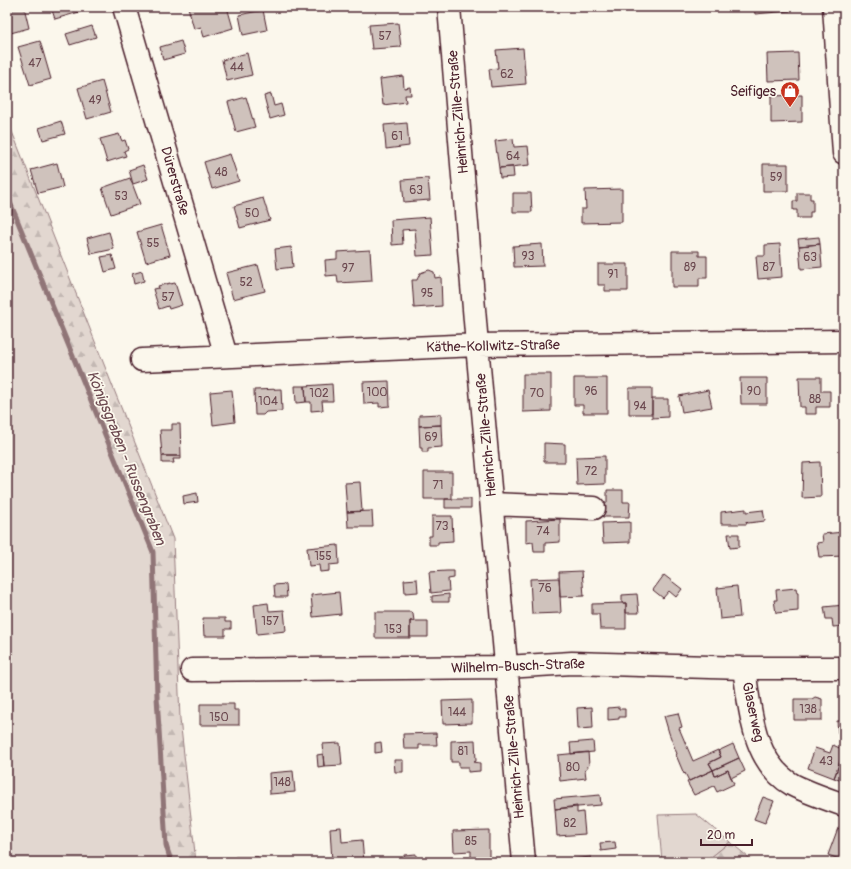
<svg xmlns="http://www.w3.org/2000/svg" width="851" height="869" viewBox="0 0 851 869" font-family="Pangolin,sans-serif">
<style>
.green{fill:#e2d7d0;stroke:#967b7e}
.forest{fill:url(#forest-firs);stroke:#967b7e}
.lines{fill:none;stroke-linecap:round;stroke-linejoin:round}
.stream{stroke:#907477;stroke-width:5}
.building{fill:#cfc2bc;stroke:#4a1f2b}
.minor-casing{stroke:#4a1f2b;stroke-width:25}
.minor{stroke:#fbf7ec;stroke-width:22}
.labels{text-anchor:middle;dominant-baseline:central;stroke-width:3.5;stroke-linejoin:round;paint-order:stroke}
.number-label{font-size:12px;fill:#6b484f}
.poi-label{font-size:14px;fill:#4a1f2b;stroke:#fbf7ec;text-anchor:end}
.street-label{font-size:14px;fill:#4a1f2b;stroke:#fbf7ec}
.water-label{font-size:15px;font-style:italic;fill:#6d4a51;stroke:#fbf7ec}
</style>
<defs>
<pattern id="forest-firs" width="22" height="20" patternUnits="userSpaceOnUse"><rect width="22" height="20" fill="#e2d7d0"/><path d="M5 1l3.5 6h-7zM16 11l3.5 6h-7z" fill="#c3b8b3"/></pattern>
</defs>
<rect width="100%" height="100%" fill="#fbf7ec"/>
<filter id="ink" filterUnits="userSpaceOnUse"><feTurbulence type="fractalNoise" baseFrequency=".025" numOctaves="2"/><feDisplacementMap in="SourceGraphic" scale="8" xChannelSelector="R" yChannelSelector="G"/><feConvolveMatrix kernelMatrix="1 2 1 2 8 2 1 2 1" color-interpolation-filters="sRGB"/></filter>
<g filter="url(#ink)">
<!-- green -->
<path class="green" d="M7,195L153,552L166,845L171,862H7Z
M696,814L730,842L705,862H662L658,815Z"/>
<!-- forest -->
<path class="forest" d="M7,119L173,539L180,719L196,862H171L166,845L157,697L153,552L7,195Z
M730,842L754,862H705Z"/>
<g class="lines">
<!-- stream -->
<path class="stream" d="M7,195L153,552L157,697L166,845L171,862"/>
</g>
<!-- building -->
<path class="building" d="M7,7H24L29,28L7,34V20H8Z
M51,7H93V8L55,19Z
M188,7H227L233,28L204,37L201,27L194,29Z
M754,7H789L790,11L755,14Z
M263,10L267,30L243,35L239,15Z
M398,23L401,47L372,49L369,25Z
M92,26L96,37L70,45L66,34Z
M40,41L51,79L30,85L18,47Z
M181,41L185,54L163,60L160,47Z
M523,48L526,84L491,87L489,69L498,68L496,50Z
M247,53L252,75L227,81L222,60Z
M798,53L799,80L768,81L767,54Z
M403,76L404,88L410,87L411,95H405L406,102L383,105L380,79Z
M102,81L111,112L87,119L78,88Z
M271,94L274,106L281,104L284,115L270,119L264,96Z
M802,95V122L771,123V96Z
M246,97L255,127L236,132L228,102Z
M61,121L65,134L43,140L39,128Z
M407,123L409,146L386,149L384,125Z
M119,134L122,141L125,140L128,149L124,151L126,156L107,162L100,139Z
M513,139L514,147L528,146L530,165L499,168L495,141Z
M230,154L239,181L212,189L204,162Z
M57,163L63,187L38,193L31,170Z
M763,164H788V191H763Z
M143,165L148,179L133,184L129,170Z
M513,167L514,177L500,178L499,168Z
M130,178L140,204L111,214L102,188Z
M428,178L430,200L404,202L402,180Z
M622,189V222L581,223V209H586L585,190Z
M513,193H531L532,212H513Z
M797,193H810V199H813V212H810V218H797V210H793V201H797Z
M263,198L270,220L240,228L234,206Z
M430,217L433,255L417,256L415,229L402,230L403,244L392,245L391,220Z
M161,225L170,255L146,262L137,232Z
M109,232L114,249L91,254L87,238Z
M819,237L820,244L799,246L798,239Z
M542,244L543,266L514,267L513,246Z
M780,244L782,277L758,279L756,256H765V245Z
M820,244L822,267L801,269L799,246Z
M291,247L293,267L277,269L275,249Z
M370,250L372,281L338,283L337,275L326,276L325,260L337,259V252Z
M672,251H699V256H707V278H699V287H672Z
M112,255L116,269L105,272L101,257Z
M598,264H628V291H605V285H598Z
M258,265L265,291L233,299L226,273Z
M429,270L434,272L435,278L441,277L442,306L414,308L412,280H417L420,273Z
M142,271L144,281L134,284L132,274Z
M170,283V284L175,283L182,305L169,309L168,306L159,309L153,289L159,288L158,286Z
M523,374H551V411L523,412Z
M799,377H821V391H830V407H816V414H805V407H800Z
M574,378H607V413H583V405H574Z
M740,378H767V404H741Z
M389,381L390,406L379,407V403L364,404L363,382Z
M332,384L333,401H322L323,410L311,411V402H306L305,386Z
M295,386H305L306,402L296,403Z
M629,388H652V414H629Z
M281,389L282,411L266,412L263,415H255L254,390Z
M232,390L235,422L213,425L210,392Z
M708,390L712,407L682,412L679,396Z
M652,399H668V417L652,418Z
M441,414V425L419,426V415Z
M172,424H180L181,456H162L160,430H172Z
M441,425L442,447L428,448V452H422V448H420L419,426Z
M544,443L565,444V462H544Z
M162,456H181V459H173L174,463H162Z
M605,456V484L577,485L576,457Z
M820,462L821,497L802,498L803,463Z
M424,472H452V499H424Z
M360,482L362,511L347,512L345,483Z
M607,490H623V502H630L629,517H603V503H607Z
M197,493L198,502L184,504L183,496Z
M445,499H471V508H445Z
M746,509V512L763,510L765,521L748,523L746,521L747,524H721V512Z
M372,511L373,527H348L347,512Z
M432,516H452L453,541L438,542V545H429V536H432Z
M560,519V542L545,543V552H534L533,542L526,543V521Z
M630,522V542L603,543L602,523Z
M844,532V556L819,557L817,543L823,542L822,534Z
M728,534H739V547L730,548Z
M338,545L339,564L329,565V571L320,572L319,565L309,566L307,548Z
M447,571H454V578L448,579L449,591L431,593L429,572Z
M582,571L584,596L560,597L559,572Z
M664,575L682,589L676,597L669,591L663,598L653,590Z
M559,578L561,613L532,614L530,579Z
M417,579L418,592L405,593L404,580Z
M286,584L287,597H275L274,585Z
M737,586L740,617L720,619L717,588Z
M796,588L797,593H798V611L776,613L774,600H777L776,590Z
M339,592L341,614L313,617L311,595Z
M449,594V602H432V596Z
M637,594L639,613H626V603H622V595Z
M268,603L269,611L284,610L286,631L257,634L254,605Z
M622,603H626V629H600L599,614H592V604Z
M844,605V626L833,627L832,619H826L824,607Z
M375,612H411L413,614L414,621H410V638H375Z
M203,618H225V622H231V629H225V636H204Z
M410,621H428V637H410Z
M815,697L822,699V720H794V699H812Z
M472,700V723L443,724L442,701Z
M200,704H234V710H239V725H200Z
M592,707L593,728L578,729L577,708Z
M619,707V709H625V717H619V719L608,720V708Z
M678,713L682,727L679,728L693,761L718,750L721,757L709,763L713,770L689,781L685,773L684,774L676,755L677,754L669,733L664,716Z
M837,721H844V734H838Z
M436,733L437,745H419V749H404L403,734Z
M475,740L476,761L474,762L480,763V771L468,772V767H459V762H451V741Z
M593,741L594,752L571,754L570,743Z
M381,742L382,752L375,753V743Z
M340,743L342,765L324,766L322,744Z
M733,744L739,758L713,770L709,763L721,757L718,751Z
M833,745L844,750L834,778L808,768L815,748L830,753Z
M588,752L589,765L585,770L586,778L560,781L558,755Z
M844,753V782L834,778Z
M323,754L324,766L318,767L317,755Z
M739,758L745,771L731,778L728,770L715,776L713,770Z
M394,760H403V772H395Z
M713,770L715,776L728,770L734,784L717,792L714,786L694,795L687,782Z
M293,771L295,792L270,794L269,773Z
M600,795L601,805L555,809L554,799Z
M763,797L774,801L765,823L754,819Z
M577,806V813L583,812L585,834L557,836L555,809Z
M341,827L342,842L362,840L364,862H332L330,828Z
M838,828L844,830V855L842,860L828,855Z
M489,830V860H471V851L454,852L453,831Z
M615,842L616,849L601,851L600,843Z
M416,854V862H404V855Z
M235,857H258V862H235Z
M591,857L592,862H560V860Z"/>
<g class="lines">
<defs>
<path id="minor" d="M124,7L226,356
M449,7L477,345L524,862
M834,7L844,153
M142,360L477,345L844,341
M492,504L594,508
M744,668C750,708 752,762 793,785C809,793 827,799 844,805
M192,670L506,667L572,663L744,668H844"/>
</defs>
<!-- minor casing -->
<use href="#minor" class="minor-casing"/>
<!-- minor -->
<use href="#minor" class="minor"/>
</g>
</g>
<!-- icons -->
<defs>
<symbol id="shop-pin" viewBox="-11 -11 22 30"><path d="M0 17L-7.5 6A9.5 9.5 0 1 1 7.5 6Z" fill="#c8321e" stroke="#fbf7ec"/><path d="M-5-2.5h2.3a2.7 3.5 0 0 1 5.4 0H5L5.5 6h-11ZM-1.5-2.5h3a1.5 2.3 0 0 0-3 0Z" fill="#fff"/></symbol>
</defs>
<g fill-rule="evenodd">
<use href="#shop-pin" x="779" y="80" width="22" height="30"/>
</g>
<g class="labels">
<!-- number labels -->
<g class="number-label">
<text x="385" y="36">57</text>
<text x="35" y="63">47</text>
<text x="237" y="67">44</text>
<text x="507" y="74">62</text>
<text x="95" y="100">49</text>
<text x="397" y="136">61</text>
<text x="513" y="156">64</text>
<text x="221" y="172">48</text>
<text x="776" y="177">59</text>
<text x="416" y="190">63</text>
<text x="121" y="196">53</text>
<text x="252" y="213">50</text>
<text x="153" y="243">55</text>
<text x="528" y="256">93</text>
<text x="810" y="257">63</text>
<text x="690" y="267">89</text>
<text x="769" y="267">87</text>
<text x="348" y="268">97</text>
<text x="613" y="274">91</text>
<text x="246" y="282">52</text>
<text x="427" y="293">95</text>
<text x="168" y="297">57</text>
<text x="591" y="391">96</text>
<text x="754" y="391">90</text>
<text x="377" y="392">100</text>
<text x="319" y="393">102</text>
<text x="537" y="393">70</text>
<text x="815" y="399">88</text>
<text x="268" y="401">104</text>
<text x="640" y="406">94</text>
<text x="431" y="437">69</text>
<text x="591" y="471">72</text>
<text x="438" y="485">71</text>
<text x="442" y="526">73</text>
<text x="543" y="531">74</text>
<text x="323" y="556">155</text>
<text x="545" y="588">76</text>
<text x="270" y="621">157</text>
<text x="393" y="629">153</text>
<text x="808" y="709">138</text>
<text x="457" y="712">144</text>
<text x="219" y="717">150</text>
<text x="463" y="751">81</text>
<text x="826" y="761">43</text>
<text x="573" y="767">80</text>
<text x="282" y="782">148</text>
<text x="570" y="823">82</text>
<text x="471" y="841">85</text>
</g>
<!-- poi labels -->
<g class="poi-label">
<text x="776" y="91">Seifiges</text>
</g>
<!-- street labels -->
<g class="street-label">
<text transform="translate(458 112) rotate(-95)">Heinrich-Zille-Straße</text>
<text transform="translate(175 181) rotate(74)">Dürerstraße</text>
<text transform="translate(493 346) rotate(-1)">Käthe-Kollwitz-Straße</text>
<text transform="translate(486 435) rotate(-95)">Heinrich-Zille-Straße</text>
<text transform="translate(518 666) rotate(-2)">Wilhelm-Busch-Straße</text>
<text transform="translate(753 712) rotate(78)">Glaserweg</text>
<text transform="translate(514 757) rotate(-95)">Heinrich-Zille-Straße</text>
</g>
<!-- water labels -->
<g class="water-label">
<text transform="translate(126 458) rotate(68)">Königsgraben - Russengraben</text>
</g>
</g>
<!-- margin -->
<rect width="851" height="869" fill="none" stroke="#fbf7ec" stroke-width="24"/>
<rect x="12" y="12" width="827" height="845" fill="none" stroke="#4a1f2b" stroke-width="1.5" filter="url(#ink)"/>
<!-- scale -->
<path d="M701 839v6h51v-6" fill="none" stroke="#4a1f2b" stroke-width="2"/>
<text x="707" y="839" font-size="12" fill="#4a1f2b" stroke="#fbf7ec" stroke-width="3" paint-order="stroke">20 m</text>
</svg>
